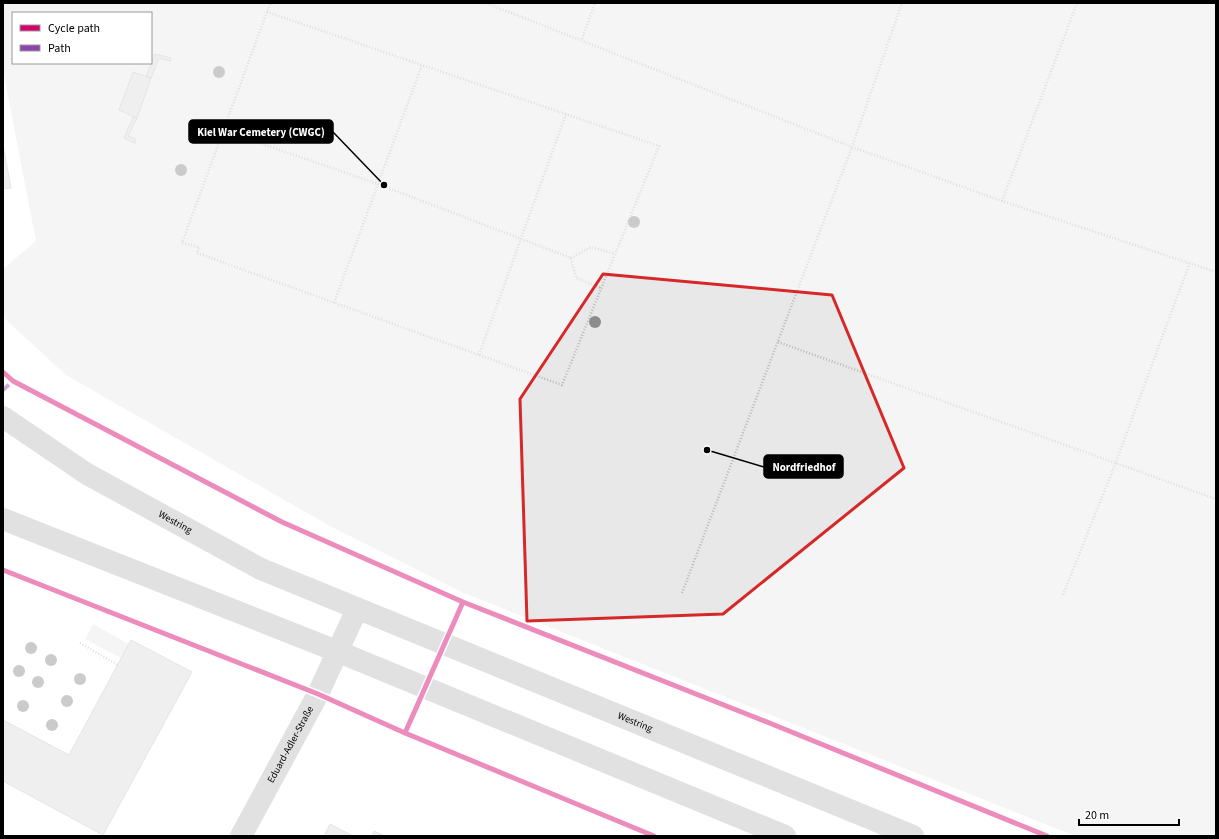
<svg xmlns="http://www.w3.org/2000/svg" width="1219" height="839" viewBox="0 0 1219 839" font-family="'Source Sans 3',sans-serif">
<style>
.green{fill:#e8e8e8;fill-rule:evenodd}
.building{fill:#dcdcdc;stroke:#c4c4c4}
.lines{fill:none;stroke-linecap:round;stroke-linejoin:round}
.path{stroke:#b8b8b8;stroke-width:2.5;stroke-dasharray:1 2;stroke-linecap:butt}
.minor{stroke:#bdbdbd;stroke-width:22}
.major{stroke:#bdbdbd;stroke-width:22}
.quiet{stroke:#8e44ad;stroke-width:4;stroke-dasharray:8 4;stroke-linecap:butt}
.cycleway-casing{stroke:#fff;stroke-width:8}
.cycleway{stroke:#d6006c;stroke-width:5}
.tree{fill:#8c8c8c}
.marked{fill:none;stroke:#d62828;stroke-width:3;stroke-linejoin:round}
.labels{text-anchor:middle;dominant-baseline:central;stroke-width:4;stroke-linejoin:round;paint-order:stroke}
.street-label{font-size:10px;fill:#000;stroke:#fff}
.leader{fill:none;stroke:#000;stroke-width:1.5}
.callout-dot{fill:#000;stroke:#fff;stroke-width:1.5}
.callout{fill:#000;stroke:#000;stroke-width:1.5}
.callout-label{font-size:11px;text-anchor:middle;font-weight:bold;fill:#fff}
</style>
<rect width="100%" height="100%" fill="#fff"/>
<!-- green -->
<path class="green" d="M3,3H1216V836H1075L464,593L330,526L66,375L3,317V269L36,241L3,70ZM13,13H151V63H13Z
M93,624L129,644L121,658L85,639Z"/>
<!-- building -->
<path class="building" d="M155,54L171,58L170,61L159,58L151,78L146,77Z
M133,72L151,78L137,118L119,110Z
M133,117L137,118L128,136L136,139L135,143L124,138Z
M3,145L11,188L3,189Z
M131,640L192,672L103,835L3,781V720L69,755Z
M330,824L353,836H324Z
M374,831L385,836H372Z"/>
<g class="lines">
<!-- path -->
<path class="path" d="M486,3L852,147L1002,201L1216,272
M267,12L659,146L562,385L197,253L199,247L182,243L267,12L271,3
M582,39L595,3
M225,131L378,184L571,258L576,278L601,288
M1002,201L1077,3
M571,258L591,247L615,254
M334,303L422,65
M778,342L1216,499
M479,355L566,114
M682,593L852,147L902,3
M1063,595L1116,462L1190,262
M80,643L118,665"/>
<!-- minor -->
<path class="minor" id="s1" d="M241,836L318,694L357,609"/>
<!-- major -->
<g class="major">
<path id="s2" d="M3,417L87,474L261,569L913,836"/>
<path d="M3,519L339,652L785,836"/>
</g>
<!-- quiet -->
<path class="quiet" d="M3,390L13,381"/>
<defs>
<path id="cycleway" d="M3,372L13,381L282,522L463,602L767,722L1047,836
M3,570L318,694L405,733L654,836
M405,733L463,602"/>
</defs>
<!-- cycleway casing -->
<use href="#cycleway" class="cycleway-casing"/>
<!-- cycleway -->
<use href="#cycleway" class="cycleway"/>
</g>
<!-- trees -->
<g class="tree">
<circle cx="219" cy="72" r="6"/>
<circle cx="181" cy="170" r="6"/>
<circle cx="634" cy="222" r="6"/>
<circle cx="595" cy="322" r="6"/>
<circle cx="31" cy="648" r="6"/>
<circle cx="51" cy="660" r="6"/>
<circle cx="19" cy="671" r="6"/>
<circle cx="80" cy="679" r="6"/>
<circle cx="38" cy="682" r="6"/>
<circle cx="67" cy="701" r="6"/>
<circle cx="23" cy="706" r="6"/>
<circle cx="52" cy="725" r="6"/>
</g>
<!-- marked area -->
<path d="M0 0H1219V839H0ZM603,274L832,295L904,468L723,614L527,621L520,399Z" fill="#fff" fill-opacity=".55" fill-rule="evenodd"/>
<path class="marked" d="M603,274L832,295L904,468L723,614L527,621L520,399Z"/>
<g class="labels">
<!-- street labels -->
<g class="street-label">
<text stroke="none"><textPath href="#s2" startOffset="202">Westring</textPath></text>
<text stroke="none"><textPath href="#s2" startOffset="704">Westring</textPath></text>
<text stroke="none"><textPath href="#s1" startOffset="104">Eduard-Adler-Straße</textPath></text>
</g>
</g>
<!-- callouts -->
<path class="leader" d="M384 185L333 132M707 450L764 467"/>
<g class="callout-dot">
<circle cx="384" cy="185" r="4"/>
<circle cx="707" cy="450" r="4"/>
</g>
<g class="callout">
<rect x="189" y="120" width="144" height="23" rx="4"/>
<rect x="764" y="455" width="79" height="23" rx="4"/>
</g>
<g class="callout-label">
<text x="261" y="136">Kiel War Cemetery (CWGC)</text>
<text x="804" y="471">Nordfriedhof</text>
</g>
<!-- border -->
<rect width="1219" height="839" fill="none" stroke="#000000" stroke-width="8"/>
<!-- legend -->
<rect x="12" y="12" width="140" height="52" fill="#ffffff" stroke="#999999"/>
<rect x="20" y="25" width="20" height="6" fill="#d6006c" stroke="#999999"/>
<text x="48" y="32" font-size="12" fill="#000000">Cycle path</text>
<rect x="20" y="45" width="20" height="6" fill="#8e44ad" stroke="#999999"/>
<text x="48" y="52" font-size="12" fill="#000000">Path</text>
<!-- scale -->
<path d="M1079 819v6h100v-6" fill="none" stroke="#000000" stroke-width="2"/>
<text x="1085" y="819" font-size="12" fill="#000000" stroke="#ffffff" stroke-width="3" paint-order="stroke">20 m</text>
</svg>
